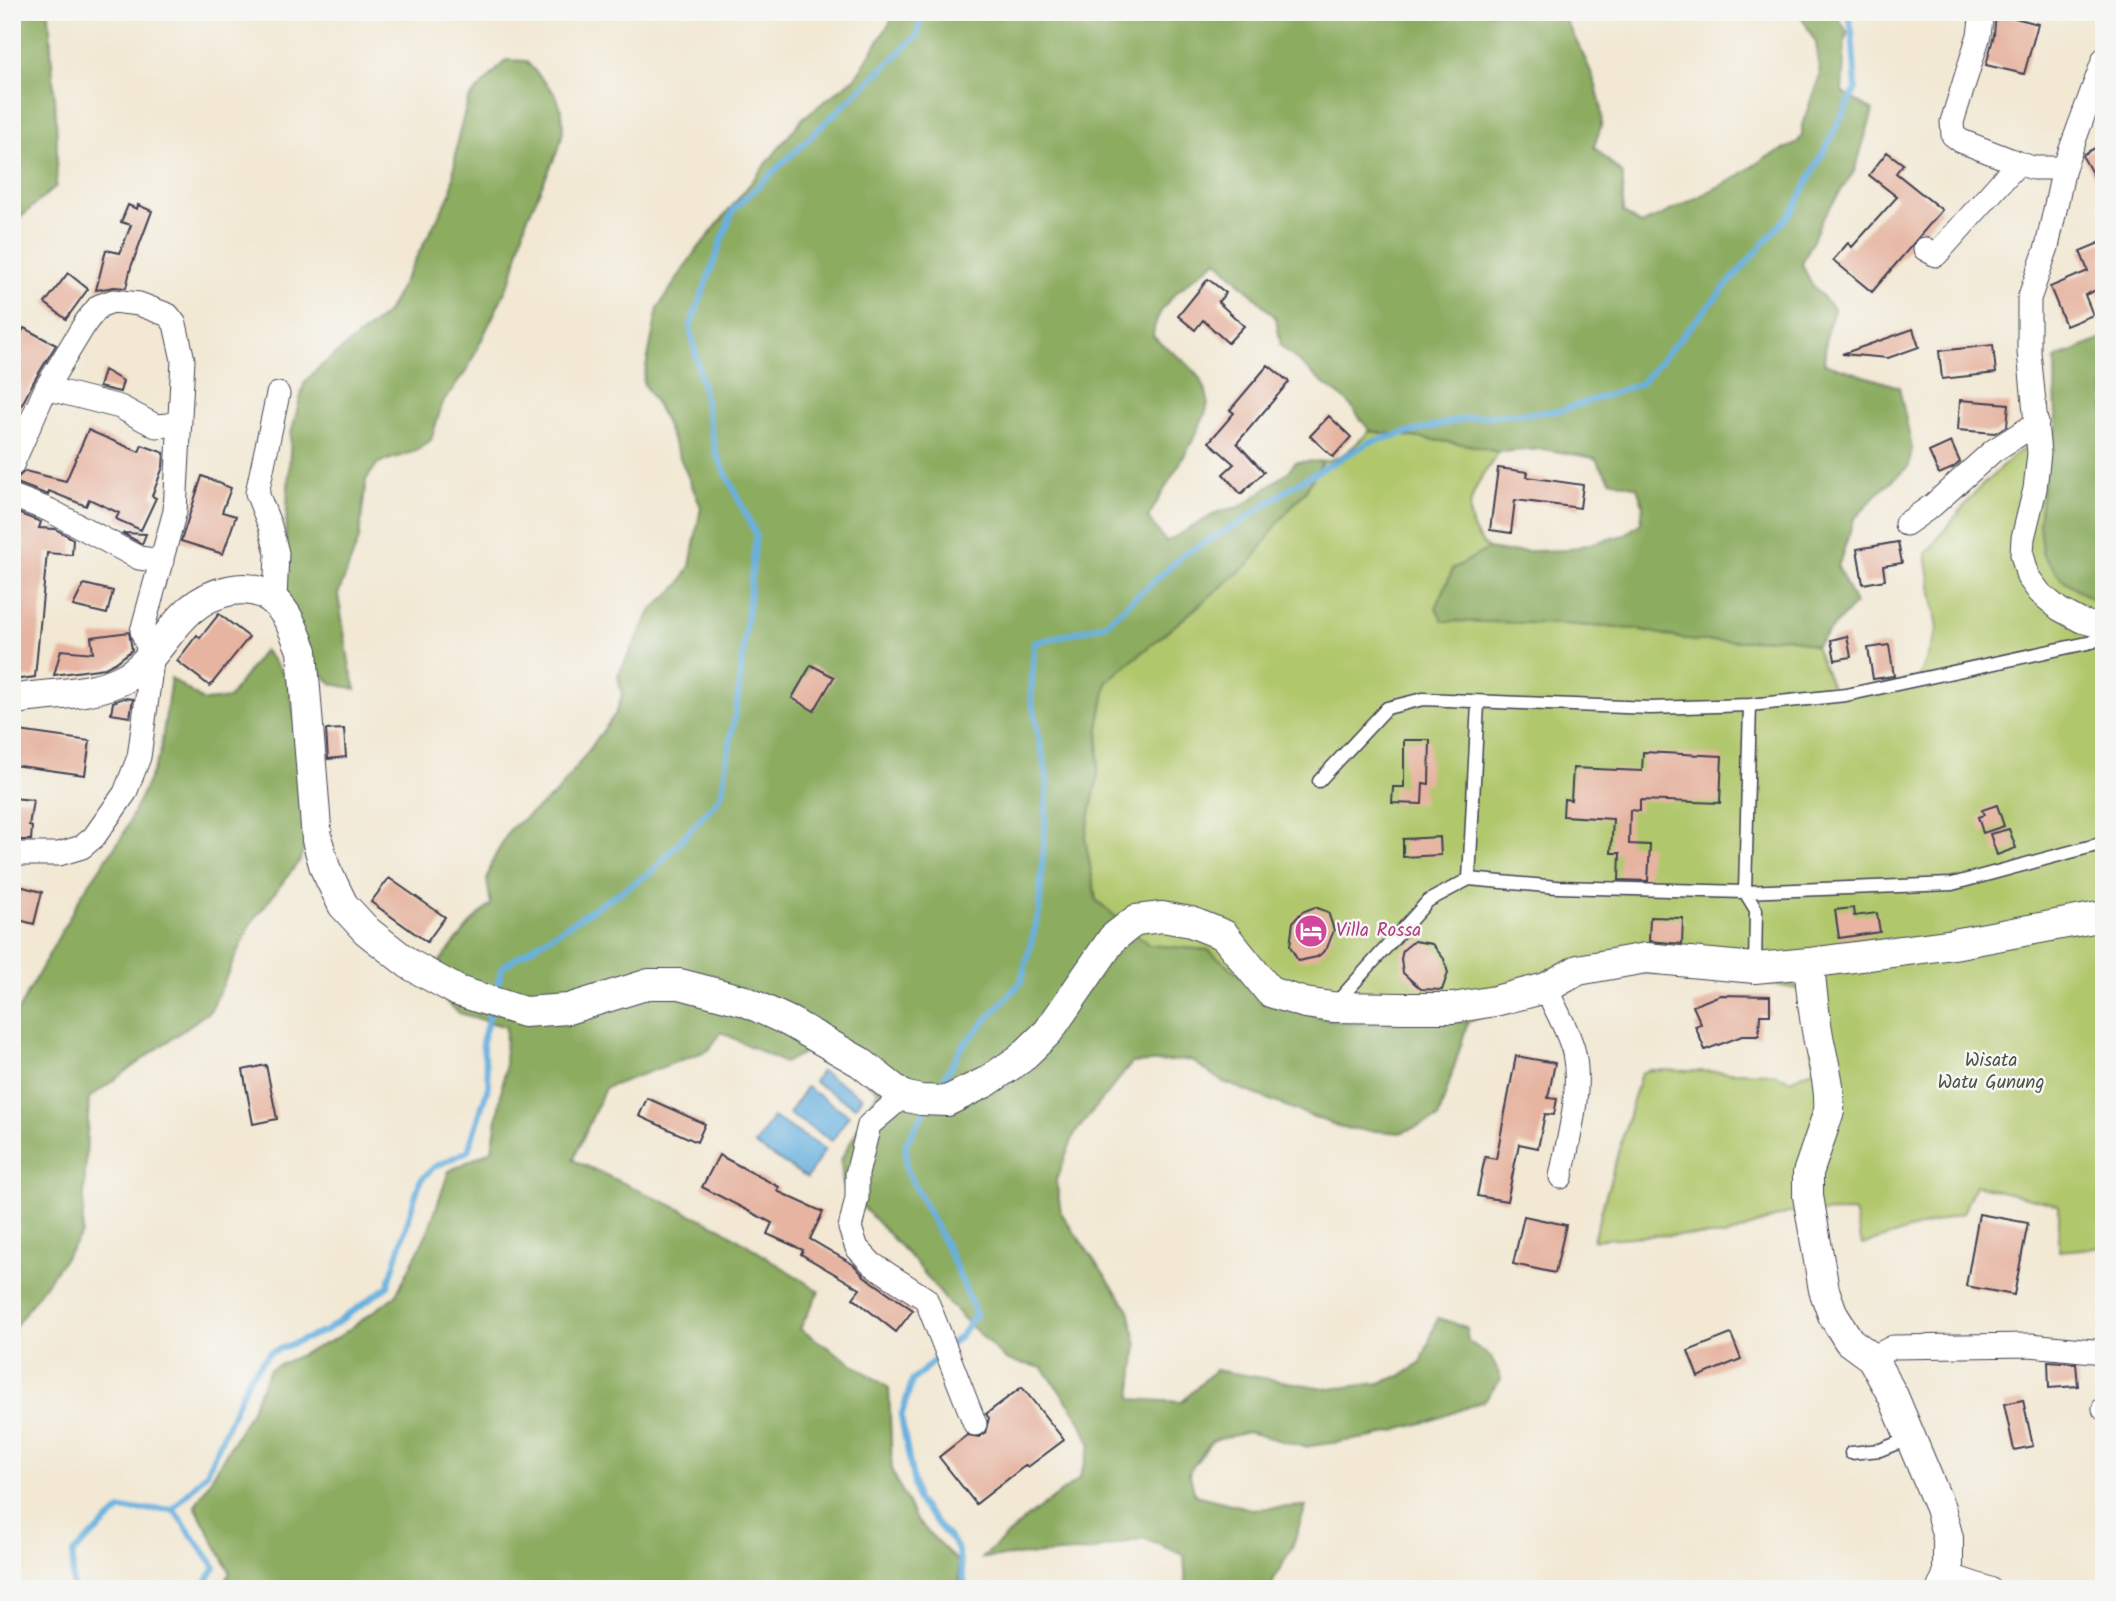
<svg xmlns="http://www.w3.org/2000/svg" width="2116" height="1601" viewBox="0 0 2116 1601" font-family="Kalam,sans-serif">
<style>
.green{fill:#b1c76c;stroke:#6a7454;stroke-width:2}
.forest{fill:#8cac60;stroke:#57674e;stroke-width:2}
.water{fill:#68b0df;stroke:#45698d;stroke-width:2}
.lines{fill:none;stroke-linecap:round;stroke-linejoin:round}
.stream{stroke:#68b0df;stroke-width:6}
.building{fill:#e6b4a0}
.service-casing{stroke:#414052;stroke-width:15}
.minor-casing{stroke:#414052;stroke-width:25}
.tertiary-casing{stroke:#414052;stroke-width:32}
.service{stroke:#fff;stroke-width:12}
.minor{stroke:#fff;stroke-width:23}
.tertiary{stroke:#fff;stroke-width:30}
.labels{text-anchor:middle;dominant-baseline:central;stroke-width:5;stroke-linejoin:round;paint-order:stroke}
.hotel-label{font-size:19px;fill:#b23c85;stroke:#f6f6f2;text-anchor:start}
.park-label{font-size:19px;fill:#4d544a;stroke:#f6f6f2}
</style>
<rect width="100%" height="100%" fill="#f6f6f2"/>
<filter id="ink" filterUnits="userSpaceOnUse"><feTurbulence type="fractalNoise" baseFrequency=".0143" numOctaves="2"/><feDisplacementMap in="SourceGraphic" scale="14" xChannelSelector="R" yChannelSelector="G"/><feConvolveMatrix kernelMatrix="1 2 1 2 8 2 1 2 1" color-interpolation-filters="sRGB"/></filter>
<filter id="wash" filterUnits="userSpaceOnUse"><feTurbulence type="fractalNoise" baseFrequency=".00686" numOctaves="4" result="noise"/><feDisplacementMap in="SourceGraphic" scale="28" xChannelSelector="R" yChannelSelector="G"/><feGaussianBlur stdDeviation="1.57" result="paint"/><feColorMatrix in="noise" values="0 0 0 0 0 0 0 0 0 0 0 0 0 0 0 0 0 1.4 0 .05"/><feComposite in="paint" operator="in"/></filter>
<g filter="url(#wash)">
<rect width="100%" height="100%" fill="#f2e8d3"/>
<!-- green -->
<path class="green" d="M2056,429L2045,469L2042,553L2061,578L2104,607V1247L2059,1251V1205L1975,1185L1963,1213L1862,1245L1854,1212L1788,1213L1726,1236L1660,1235L1593,1240L1641,1073L1650,1070L1772,1073L1790,1080L1815,1069L1805,990L1710,975L1606,971L1468,1022L1418,1020L1352,1024L1321,1018L1270,999L1208,950L1149,945L1096,900L1085,838L1098,775L1099,722L1107,681L1206,600L1281,519L1306,490L1323,461C1342,460 1356,444 1370,431L1469,445L1499,452C1475,485 1453,515 1488,549L1452,569L1562,624L1637,629L1694,641H1745L1787,637L1815,646L1834,692L1919,678L1938,629L1926,554L1976,491L2016,454Z"/>
<!-- forest -->
<path class="forest" d="M12,12H49C51,70 60,128 56,186L12,225Z
M893,12H1561C1577,44 1606,89 1601,126C1599,133 1596,140 1594,147L1623,175V212L1640,224L1660,216L1732,180L1765,158L1796,144L1802,136V125L1820,75L1816,43L1799,12H1834L1848,33L1845,41L1842,92L1873,111L1855,170L1822,219L1802,264L1810,282L1834,310L1827,330L1824,363L1899,387L1912,448L1909,466L1879,492L1854,519L1838,567L1855,604L1815,646L1787,637L1745,641H1694L1637,629L1562,624L1443,621L1436,608L1453,569L1488,549L1507,552L1566,550L1624,535L1641,523L1643,505L1637,487L1610,480L1595,458L1542,449L1499,452L1469,445L1370,431L1347,401L1324,384L1281,346L1276,318L1217,260C1193,280 1155,301 1153,336C1167,351 1187,359 1198,376C1203,383 1207,393 1208,401C1209,421 1159,496 1148,518L1166,542L1220,511L1239,507L1248,502L1289,471L1295,462L1323,461L1306,490L1281,519L1250,563L1107,681L1099,722L1098,775L1085,838L1096,900L1149,945L1208,950L1270,999L1321,1018L1352,1024L1418,1020L1468,1022L1438,1119L1400,1133L1342,1128L1221,1081L1191,1060L1132,1063L1075,1133L1056,1180L1061,1213L1129,1310L1137,1345L1131,1399L1182,1402L1215,1370L1330,1389L1379,1383L1400,1376L1421,1363L1438,1318L1466,1327L1468,1341L1492,1358L1501,1379L1484,1401L1433,1420L1373,1437L1304,1447L1248,1432L1212,1441L1189,1472L1195,1495L1251,1509L1306,1506L1292,1547L1273,1582L1272,1589H1186L1184,1555L1143,1538L1091,1551L982,1558L1028,1517L1079,1479L1091,1445L1079,1418L1043,1368L1006,1360L948,1303L916,1263L843,1186L841,1160L878,1091L820,1045L784,1063L721,1032L709,1050L605,1088L573,1160L721,1228L819,1291L800,1329L889,1388L892,1471L916,1520L958,1562L961,1589H221L230,1572L195,1506L248,1416L270,1369L337,1338L396,1295L428,1231L449,1171L492,1150L505,1069L506,1027L459,1013L423,982L476,917L491,905L487,880L492,862L510,829L557,793L616,713L622,695L618,675L652,610L680,584L690,566L701,507L661,413L643,382L658,308L692,256L803,118L855,78L891,21Z
M506,60L526,61L556,95L562,112L563,131L559,148L526,221L512,277L467,370L443,402L431,440L416,451L378,463L366,480L359,539L338,595L350,668L356,689L332,684L302,652L283,582L291,434L304,384L315,371L386,314L451,193L458,137L468,100Z
M2104,338V607L2061,578L2042,553L2039,523L2045,469L2056,429L2055,359Z
M264,650L287,678L315,810L300,860L250,925L211,1010L89,1098L82,1234L12,1331V1022L82,894L123,835L160,755L171,678L204,701L228,699Z"/>
<!-- water -->
<path class="water" d="M821,1071L862,1097L855,1107L814,1082Z
M806,1087L849,1115L832,1141L789,1114Z
M773,1117L825,1149L807,1178L755,1145Z"/>
<g class="lines">
<!-- stream -->
<path class="stream" d="M495,996L502,967L653,871L721,796L738,697L756,535L716,453L690,327L733,210L918,35L920,12
M937,1091L961,1048L1021,982L1039,912L1048,782L1031,697L1034,643L1104,625L1186,553L1238,524L1294,485L1370,442L1472,417L1559,411L1640,384L1794,209L1856,89L1852,31L1848,12
M926,1109L906,1143V1169L951,1256L976,1314L961,1335L949,1346
M941,1354L912,1381L901,1417L917,1500L957,1547L966,1589
M173,1509L215,1567L202,1589
M72,1589L73,1553L120,1510L173,1509L207,1472L248,1379L269,1353L327,1330L388,1286L420,1181L434,1167L468,1151L489,1084L482,1042L491,1010"/>
</g>
<g id="blocks">
<!-- building -->
<path class="building" d="M1996,13L2038,24L2024,74L1986,65L1994,35Z
M2104,143V195L2083,157L2084,154Z
M1887,152L1903,164L1896,173L1942,210L1872,292L1833,260L1848,243L1852,247L1897,197L1869,175Z
M128,205L137,209L138,205L152,211L131,267L126,288L114,287L96,290L106,250L120,253L131,225L121,222Z
M2104,241V307L2096,290L2085,295L2093,315L2066,326L2050,287L2088,271L2080,251Z
M68,273L88,289L66,319L45,303Z
M1208,279L1226,293L1218,302L1244,326L1228,343L1203,320L1195,330L1178,316Z
M24,328L56,345L34,381L12,424V349Z
M1913,329L1919,347L1888,358L1842,354Z
M1993,345L1996,373L1942,379L1939,351Z
M1268,365L1289,382L1237,443L1264,472L1241,494L1223,474L1234,464L1209,442L1234,413L1230,410Z
M104,370L123,381L120,392L99,387Z
M1960,400L2009,404L2007,426L1995,433L1958,430Z
M1329,416L1351,437L1333,457L1310,436Z
M88,430L139,452L142,445L164,453L163,467L152,496L156,498L141,530L116,519L119,513L89,499L86,506L49,491L48,495L17,483L18,477L25,471L66,481Z
M1951,442L1960,462L1953,468L1939,474L1929,452Z
M1498,468L1528,472L1527,477L1583,485L1580,508L1515,500L1511,533L1490,530Z
M202,476L231,488L222,512L236,516L223,554L181,541Z
M12,511L41,522L39,528L55,529L73,539L72,555L47,553L35,677L12,680V582L15,548H12Z
M122,533L146,534L142,544Z
M1898,542L1902,563L1883,566L1885,580L1863,584L1857,549Z
M84,584L113,591L107,614L73,606Z
M219,614L249,637L210,686L177,661L197,635L200,638Z
M129,632L132,650L115,663L105,668L54,675L61,650L93,653L91,637Z
M1847,636L1851,657L1835,660L1831,640Z
M1889,645L1894,676L1873,679L1868,648Z
M811,665L834,677L814,711L792,698Z
M124,698L133,699L130,717L111,714L113,702Z
M344,729L346,757L328,759L326,730Z
M12,730L90,741L85,775L12,765Z
M1404,740H1430L1429,784L1423,783L1422,804L1392,803L1393,787H1404Z
M1643,752L1722,756L1720,803L1640,800V811L1630,810L1629,844L1650,845L1648,881L1619,880L1620,853H1611L1613,819L1563,816L1564,799L1571,800L1573,768L1642,771Z
M12,798L33,800L29,826L32,827L31,840H12Z
M1997,805L2004,826L1983,833L1978,817L1984,815L1982,810Z
M2009,829L2016,848L1997,855L1990,834Z
M1440,837L1441,855L1403,857V839Z
M389,878L445,917L427,942L371,902Z
M12,884L42,892L34,924L12,918Z
M1315,907L1328,912L1334,930L1327,948L1321,954L1317,957L1298,961L1290,946L1293,922L1302,912Z
M1853,908L1854,916L1877,913L1880,932L1839,938L1835,910Z
M1650,917L1683,918L1682,944L1649,941Z
M1414,941L1432,944L1444,959L1448,973L1442,990L1421,989L1403,973L1401,959L1403,950Z
M1720,995L1770,996V1015H1760L1759,1036H1742L1705,1050L1695,1026L1701,1024L1693,1006Z
M1516,1056L1555,1063L1548,1098L1557,1099L1554,1115L1545,1114L1538,1148L1519,1144L1507,1201L1477,1196L1485,1157L1496,1159Z
M266,1065L277,1119L253,1124L243,1070Z
M647,1098L705,1124L697,1142L639,1116Z
M719,1155L779,1187L777,1191L823,1212L810,1239L854,1265L864,1276L913,1310L896,1332L853,1298L860,1289L801,1254L803,1250L767,1234L772,1223L702,1187Z
M1979,1214L2028,1223L2014,1295L1966,1286Z
M1524,1216L1566,1225L1555,1273L1513,1264Z
M1731,1334L1741,1359L1698,1377L1688,1351Z
M2048,1361L2076,1363L2078,1386L2049,1388Z
M1022,1387L1064,1440L1028,1467L1026,1465L976,1504L939,1457L967,1435L979,1437L985,1433L989,1418L986,1414Z
M2023,1400L2033,1446L2014,1450L2004,1404Z"/>
</g>
</g>
<g filter="url(#ink)">
<use href="#blocks" fill-opacity="0" stroke="#414052" stroke-width="2"/>
<g class="lines">
<defs>
<path id="service" d="M1750,705L1745,892L1756,910L1755,967
M1319,781L1387,708L1423,699L1650,708L1750,705L1846,695L2092,642L2104,635
M1469,879L1478,703
M1335,1004L1428,901L1469,879L1557,887L1745,892L1952,884L2104,843
M1851,1453L1880,1450L1910,1438"/>
<path id="minor" d="M1982,12L1979,35L1952,122L1953,135L1961,141L2018,163
M2104,59L2064,168L2047,247L2029,299V352L2039,453L2035,489L2023,538L2022,554L2028,577L2040,593L2059,609L2081,621L2104,627
M1925,249L1936,255L2018,163L2033,168H2064
M46,388L120,407L156,426L168,425L180,421
M12,465L46,388L86,322L99,306L113,301L139,304L168,315L175,324L183,360L175,511L142,631L147,645L153,654L139,757L125,793L94,837L82,847L59,854H12
M12,496L49,510L139,558L162,561
M1906,524L1933,505L1993,451L2037,423
M275,600L277,553L270,526L257,493L278,394
M1546,988C1555,1009 1569,1031 1574,1053C1582,1092 1568,1139 1561,1177
M903,1096L869,1125L857,1174V1198L850,1228L857,1248L872,1264L926,1299L975,1424
M1872,1358L1893,1347L2030,1345L2104,1352
M2104,1408V1409
M1948,1575L1990,1589"/>
<path id="tertiary" d="M12,700C48,693 89,696 123,679C153,663 165,632 190,610C211,592 249,579 273,600C288,612 295,633 302,651L317,840L325,868L343,905L367,931L409,964L458,991L524,1012L568,1009L649,984H680L745,1001L790,1022L860,1062L903,1096L921,1100L947,1101L986,1082L1020,1059L1048,1032L1113,938L1136,920L1162,917L1191,922L1224,935L1270,992L1305,1003L1332,1007L1405,1008H1453L1495,1001L1546,988L1578,970L1646,958L1755,968L1809,963L1954,944L2104,916
M1809,963C1811,985 1813,1008 1817,1030C1821,1057 1831,1083 1829,1111L1808,1173V1196L1824,1290L1833,1315L1849,1341L1872,1358L1893,1396L1940,1508L1948,1538V1575L1942,1589"/>
</defs>
<!-- service casing -->
<use href="#service" class="service-casing"/>
<!-- minor casing -->
<use href="#minor" class="minor-casing"/>
<!-- tertiary casing -->
<use href="#tertiary" class="tertiary-casing"/>
<!-- service -->
<use href="#service" class="service"/>
<!-- minor -->
<use href="#minor" class="minor"/>
<!-- tertiary -->
<use href="#tertiary" class="tertiary"/>
</g>
</g>
<!-- icons -->
<defs>
<symbol id="hotel-disc" viewBox="-11 -11 22 22"><circle r="9.5" fill="#d1479c" stroke="#f6f6f2"/><path d="M-6-4.5h1.5V1H6V5H4.5V3h-9V5H-6ZM-4 0a1.8 1.8 0 1 1 3.6 0ZM.5 0V-2.5h3Q6-2.5 6 0Z" fill="#fff"/></symbol>
</defs>
<g fill-rule="evenodd">
<use href="#hotel-disc" x="1292" y="912" width="38" height="38"/>
</g>
<g class="labels">
<!-- hotel labels -->
<g class="hotel-label">
<text x="1336" y="931">Villa Rossa</text>
</g>
<!-- park labels -->
<g class="park-label">
<text x="1991" y="1061">Wisata<tspan x="1991" dy="22">Watu Gunung</tspan></text>
</g>
</g>
<!-- margin -->
<rect width="2116" height="1601" fill="none" stroke="#f6f6f2" stroke-width="42"/>
</svg>
